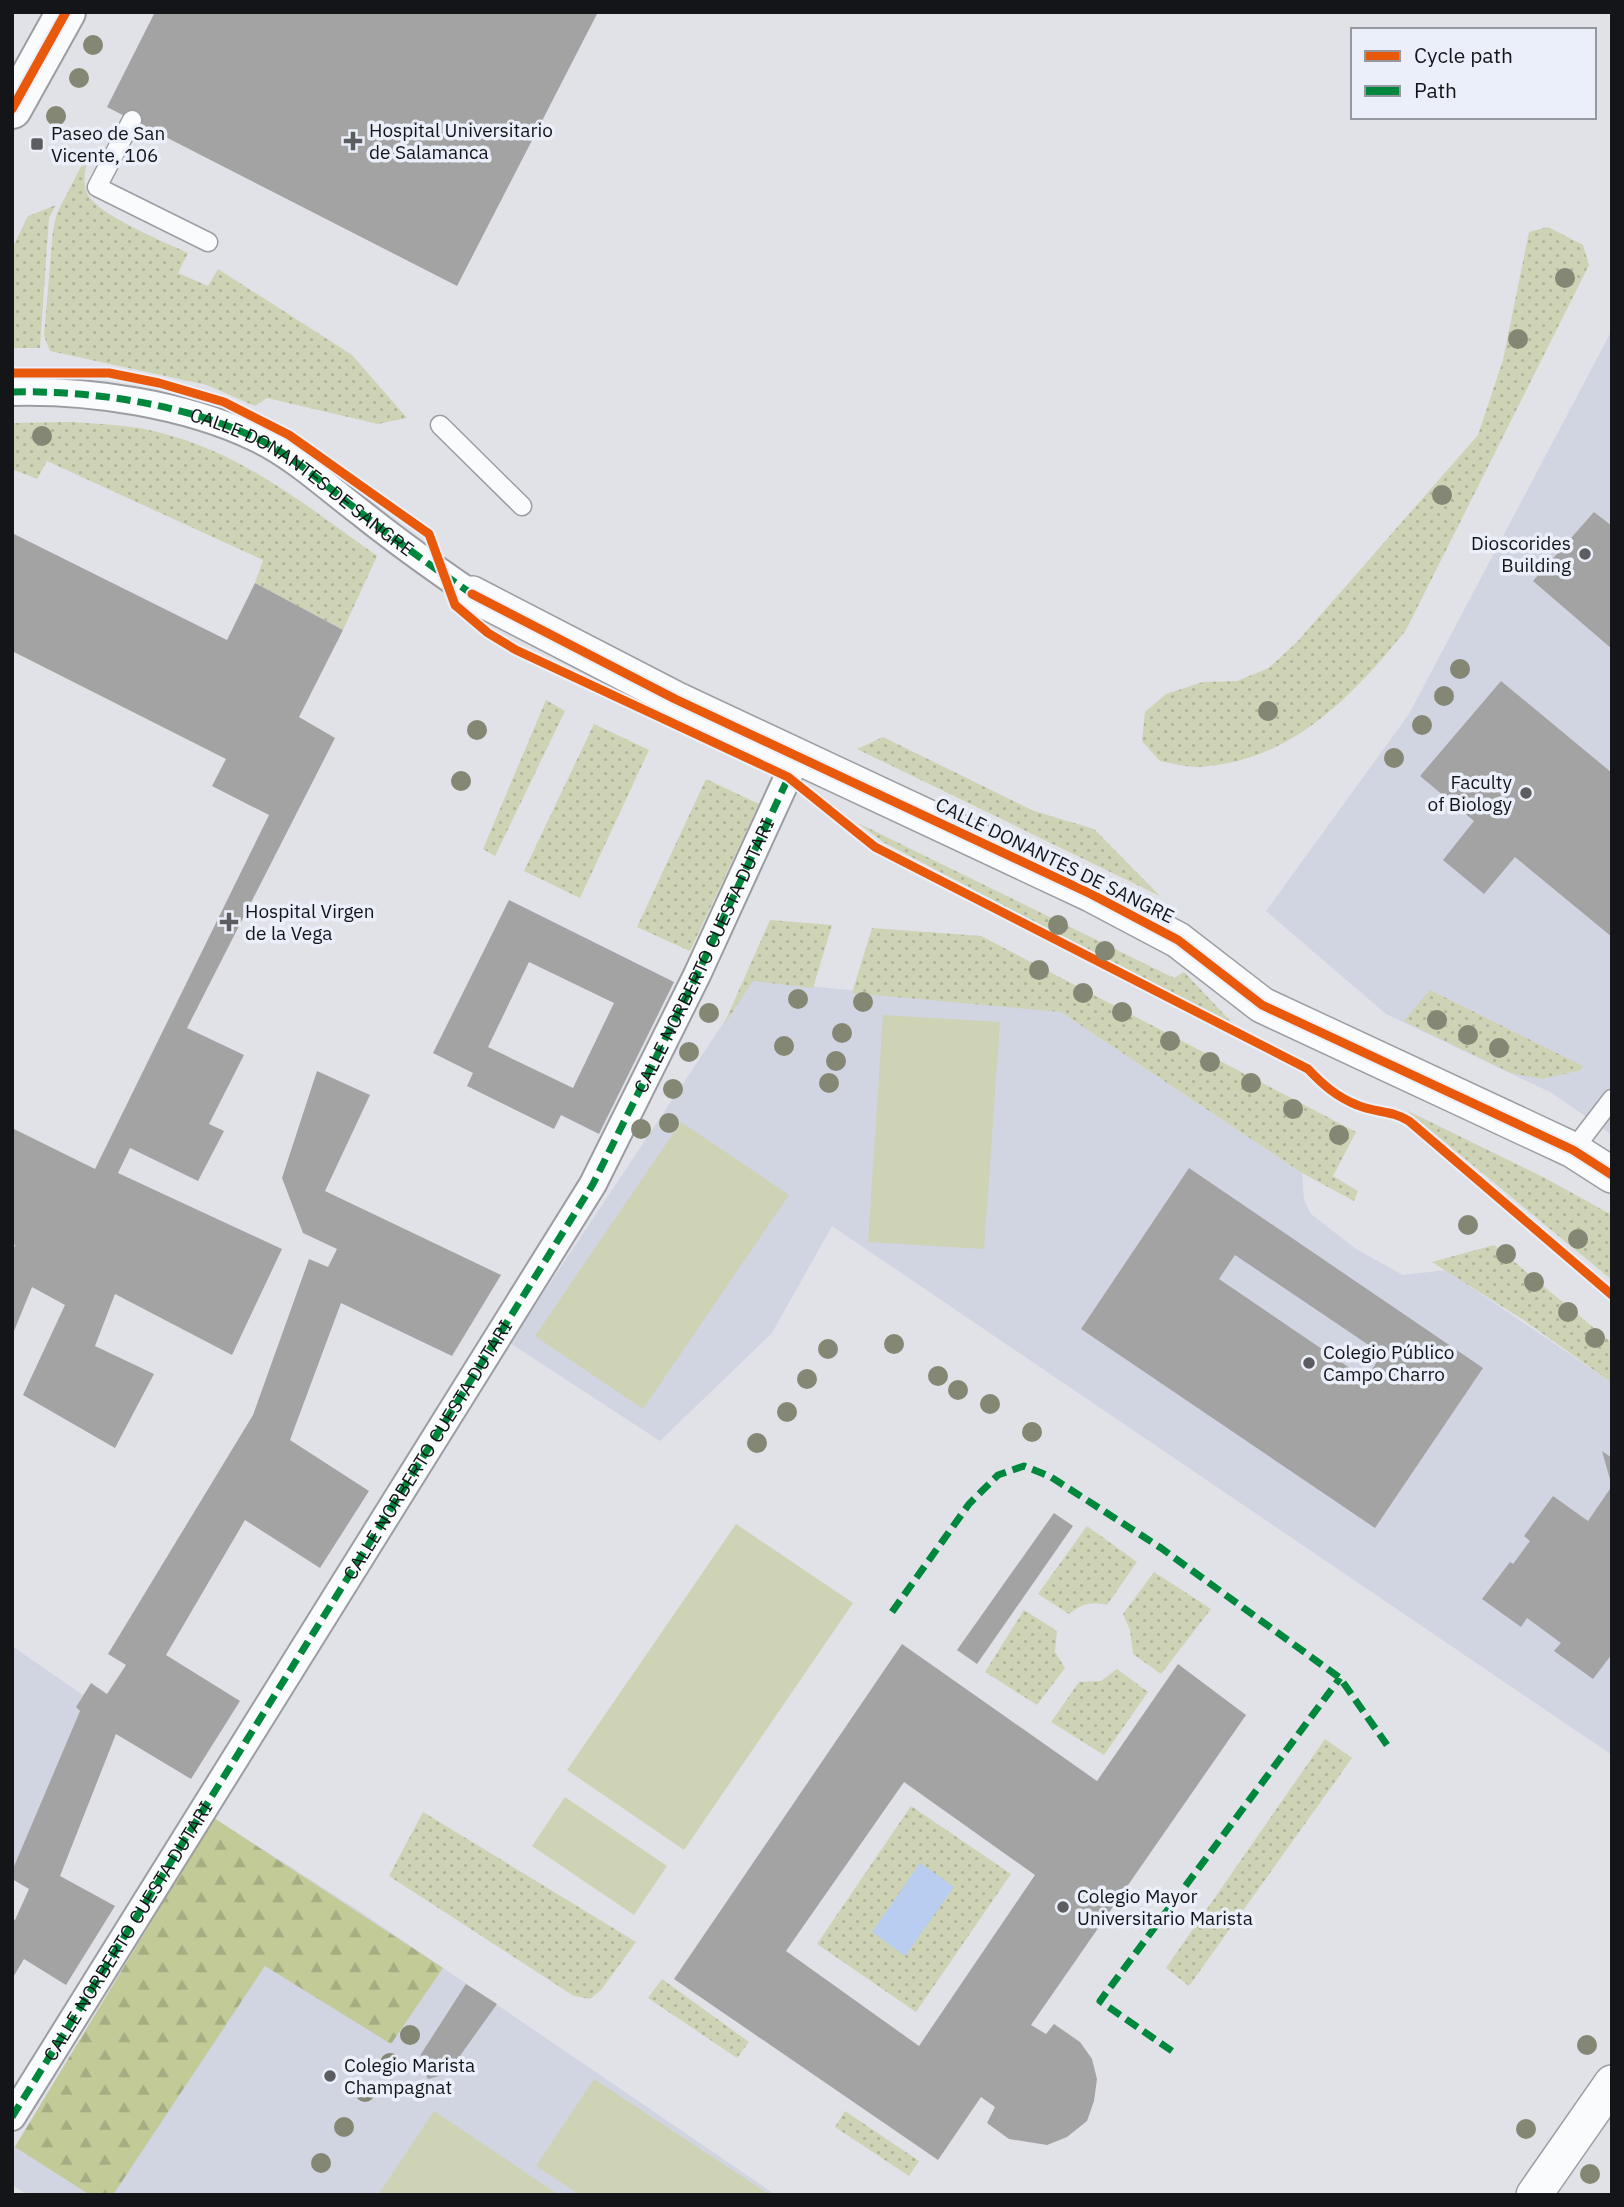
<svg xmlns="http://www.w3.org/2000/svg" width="1624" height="2207" viewBox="0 0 1624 2207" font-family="'IBM Plex Sans',sans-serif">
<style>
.built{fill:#d1d5e1}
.grass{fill:#cdd3b4}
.forest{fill:url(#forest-firs)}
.garden{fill:url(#garden-dots)}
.water{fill:#b8cdef}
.building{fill:#a3a3a4;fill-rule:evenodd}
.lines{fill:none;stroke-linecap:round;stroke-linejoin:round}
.service-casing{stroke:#9c9da2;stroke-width:21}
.pedestrian-casing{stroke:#9c9da2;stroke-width:30}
.minor-casing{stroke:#9c9da2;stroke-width:38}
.trunk-casing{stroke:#9c9da2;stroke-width:42}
.service{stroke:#fafbfc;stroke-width:18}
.pedestrian{stroke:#fafbfc;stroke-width:26}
.minor{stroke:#fafbfc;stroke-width:35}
.trunk{stroke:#fafbfc;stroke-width:38}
.quiet{stroke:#00873e;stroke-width:7;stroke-dasharray:14 7;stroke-linecap:butt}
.cycleway-casing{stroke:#ebeff9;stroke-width:13}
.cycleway{stroke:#e8590c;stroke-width:9}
.tree{fill:#848773}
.poi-dot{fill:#5c5d61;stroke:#ebeff9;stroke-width:2.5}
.labels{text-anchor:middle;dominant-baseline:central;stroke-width:7;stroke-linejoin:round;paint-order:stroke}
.poi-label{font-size:19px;fill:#141519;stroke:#ebeff9;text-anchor:start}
.street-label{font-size:19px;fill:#141519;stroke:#ebeff9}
</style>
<defs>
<pattern id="forest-firs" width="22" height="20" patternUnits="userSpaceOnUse" patternTransform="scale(1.75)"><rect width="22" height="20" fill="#c2ca97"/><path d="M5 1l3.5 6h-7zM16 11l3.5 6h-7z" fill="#a6ad82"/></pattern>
<pattern id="garden-dots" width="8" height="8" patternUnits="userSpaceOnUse" patternTransform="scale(1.75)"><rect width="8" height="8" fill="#cdd3b4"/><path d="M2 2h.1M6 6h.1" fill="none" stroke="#afb49a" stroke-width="1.8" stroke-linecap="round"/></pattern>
</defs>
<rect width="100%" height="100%" fill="#e1e2e8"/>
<!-- built -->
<path class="built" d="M1612,330V1135L1552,1093L1386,1014L1266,911L1409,714Z
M752,980L1061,1012L1302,1173L1304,1200L1311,1214L1356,1249L1403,1275L1446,1270L1612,1383V1755L832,1226L772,1333L660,1441L510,1343Z
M12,1646L83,1695L76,1707L80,1711L12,1871Z
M214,1818L364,1914L776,2195H28L12,2185V2151Z"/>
<!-- grass -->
<path class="grass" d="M883,1015L1000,1022L984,1249L868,1242Z
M681,1122L789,1195L643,1409L535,1336Z
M736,1524L853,1603L684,1850L567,1770Z
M565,1797L667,1866L634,1915L532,1846Z
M594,2079L770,2195H580L536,2166Z
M434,2111L559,2195H378Z"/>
<!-- forest -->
<path class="forest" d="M214,1818L443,1968L391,2044L265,1966L113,2195H90L15,2147Z"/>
<!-- garden -->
<path class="garden" d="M89,151C87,164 82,177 86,190C92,214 166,242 188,253L178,273L208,286L218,269L352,355L407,418L378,424L267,398L255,406L207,385L50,351L44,336L53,230L57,213Z
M56,205L49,218L40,348H12V249L28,216Z
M1548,227L1583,245L1589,265L1406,630C1352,697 1290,763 1197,767C1185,767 1171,763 1160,761L1142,741L1145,712L1166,694L1203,682L1237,681L1269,668L1297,642L1478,435L1503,360L1529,232Z
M70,422C101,424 135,425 165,434C245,455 311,509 377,556L343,630L255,583L263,560L47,461L37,479L12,469V423Z
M546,700L565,711L495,856L483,849Z
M594,724L649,750L580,898L524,871Z
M883,737L1034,811L1094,829L1160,896L857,749Z
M706,779L759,804L690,951L637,927Z
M858,823L1174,978L1184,972L1237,1028L883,842Z
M770,920L832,925L813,988L753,981L723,1026Z
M872,928L981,936L1356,1132L1333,1176L1358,1191L1354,1201L1302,1173L1061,1012L852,993Z
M1430,990L1583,1066L1581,1070L1542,1079L1511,1073L1404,1021Z
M1406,1110L1545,1178L1612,1215V1280Z
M1494,1245L1612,1343V1383L1525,1321L1432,1262Z
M1087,1526L1137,1562L1107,1605C1091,1601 1082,1604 1069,1614L1038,1594Z
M1154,1572L1211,1609L1161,1674L1133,1654L1130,1630L1123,1614Z
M1024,1610L1057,1631L1055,1652L1065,1668L1037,1705L985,1672Z
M1117,1669L1148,1692L1104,1755L1051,1722L1079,1682L1101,1681Z
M1325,1739L1352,1758L1189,1986L1166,1968Z
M911,1806L1011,1874L916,2012L817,1944Z
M423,1812L636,1942L601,1990L590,1999L574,1996L389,1876Z
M662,1979L749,2042L737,2058L648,1998Z
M845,2111L919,2161L909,2176L835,2127Z"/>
<!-- water -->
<path class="water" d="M920,1863L954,1887L905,1956L872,1932Z"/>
<!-- building -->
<path class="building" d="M155,12H598L457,286L107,107Z
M1594,512L1612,526V649L1533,581Z
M12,533L227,640L255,583L343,630L299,717L335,738L187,1028L244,1055L209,1124L224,1131L198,1181L130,1148L118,1173L282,1249L232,1355L115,1294L95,1346L154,1374L115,1448L23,1395L65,1305L32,1287L12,1336V1252L15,1245L12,1243V1128L95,1169L269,815L212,786L226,759L12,651Z
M1501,681L1612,773V937L1515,857L1484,894L1443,860L1474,821L1420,776Z
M509,900L674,982L599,1134L561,1115L554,1129L467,1086L473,1073L433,1053ZM529,962L614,1003L573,1088L488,1047Z
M317,1071L370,1095L325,1191L501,1275L452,1356L341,1303L290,1440L369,1491L320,1568L245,1520L166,1655L240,1701L191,1779L116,1734L60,1876L115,1906L66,1985L24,1959L12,1979V1919L15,1920L29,1889L12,1879V1871L80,1711L76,1707L91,1683L107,1694L126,1665L108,1654L253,1415L309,1259L328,1267L337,1249L303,1233L282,1178Z
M1189,1168L1483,1368L1375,1528L1081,1329ZM1235,1255L1382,1354L1366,1379L1219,1279Z
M1602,1451L1612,1458V1483H1611Z
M1612,1486V1654L1593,1679L1554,1651L1561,1643L1527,1618L1521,1627L1482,1599L1510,1562L1513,1564L1530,1541L1524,1536L1553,1496L1588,1521Z
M1054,1513L1073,1526L977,1664L957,1650Z
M902,1644L1097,1781L1178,1664L1246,1715L1031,2025L1046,2034L1054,2024L1080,2042L1092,2059L1097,2079L1094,2101L1087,2121L1067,2137L1047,2145L1009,2139L987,2123L995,2107L981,2097L938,2160L674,1979ZM904,1782L1035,1875L919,2046L786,1951Z
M466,1984L497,2004L447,2074L428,2079L420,2064L421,2054Z"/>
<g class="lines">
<defs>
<path id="service" d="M132,120L97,187L208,242
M440,425L522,506
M1573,1150L1612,1099"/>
<g id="pedestrian">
<path id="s1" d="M12,392C90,390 185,404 256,438C294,456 327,487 360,512C396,541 434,568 472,594"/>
<path id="s2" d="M12,2117L593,1184L697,975L797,757"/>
</g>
<path id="minor" d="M472,594L675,699L1091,894L1178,940L1262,1005L1573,1150L1612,1175
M1534,2195L1612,2083"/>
<path id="trunk" d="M12,109L66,12"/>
</defs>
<!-- service casing -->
<use href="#service" class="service-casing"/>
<!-- pedestrian casing -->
<use href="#pedestrian" class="pedestrian-casing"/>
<!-- minor casing -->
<use href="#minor" class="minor-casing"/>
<!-- trunk casing -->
<use href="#trunk" class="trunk-casing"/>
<!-- service -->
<use href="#service" class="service"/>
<!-- pedestrian -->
<use href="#pedestrian" class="pedestrian"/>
<!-- minor -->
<use href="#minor" class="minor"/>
<!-- trunk -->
<use href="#trunk" class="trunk"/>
<!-- quiet -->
<path class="quiet" d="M12,392C90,390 185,404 256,438C294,456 327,487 360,512C396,541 434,568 472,594
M892,1612L969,1504L998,1475L1024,1466L1051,1477L1161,1548L1340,1678L1387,1745
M1172,2051L1100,2001L1340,1678
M12,2117L593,1184L697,975L790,774"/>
<defs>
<path id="cycleway" d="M12,109L66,12
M12,373H109L159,383L224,402L289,435L429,534L455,605L488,633L516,650L788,777L875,847L1308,1069C1323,1085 1337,1097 1357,1105C1375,1113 1392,1110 1409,1121L1612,1295
M472,594L675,699L1091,894L1178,940L1262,1005L1573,1150L1612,1175"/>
</defs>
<!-- cycleway casing -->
<use href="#cycleway" class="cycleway-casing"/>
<!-- cycleway -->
<use href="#cycleway" class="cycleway"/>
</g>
<!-- trees -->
<g class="tree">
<circle cx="93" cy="45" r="10"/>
<circle cx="79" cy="78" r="10"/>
<circle cx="56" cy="116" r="10"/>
<circle cx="1565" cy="278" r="10"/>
<circle cx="1518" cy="339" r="10"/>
<circle cx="42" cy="436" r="10"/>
<circle cx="1442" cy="495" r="10"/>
<circle cx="1460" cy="669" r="10"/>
<circle cx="1444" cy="696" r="10"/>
<circle cx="1268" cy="711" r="10"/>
<circle cx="1422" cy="725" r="10"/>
<circle cx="477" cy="730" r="10"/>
<circle cx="1394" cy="758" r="10"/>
<circle cx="461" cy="781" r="10"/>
<circle cx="1058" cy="925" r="10"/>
<circle cx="1105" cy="951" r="10"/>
<circle cx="1039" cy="970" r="10"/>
<circle cx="1083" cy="993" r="10"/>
<circle cx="798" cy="999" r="10"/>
<circle cx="863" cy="1002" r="10"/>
<circle cx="1122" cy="1012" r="10"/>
<circle cx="709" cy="1013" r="10"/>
<circle cx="1437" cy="1020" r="10"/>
<circle cx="842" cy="1033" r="10"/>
<circle cx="1468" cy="1035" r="10"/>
<circle cx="1170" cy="1041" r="10"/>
<circle cx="784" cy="1046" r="10"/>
<circle cx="1499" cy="1048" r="10"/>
<circle cx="689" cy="1052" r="10"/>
<circle cx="836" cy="1061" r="10"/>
<circle cx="1210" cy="1062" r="10"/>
<circle cx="829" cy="1083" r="10"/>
<circle cx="1251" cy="1083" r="10"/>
<circle cx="673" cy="1089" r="10"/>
<circle cx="1293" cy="1109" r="10"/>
<circle cx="669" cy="1123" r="10"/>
<circle cx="641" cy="1129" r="10"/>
<circle cx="1339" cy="1135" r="10"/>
<circle cx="1468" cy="1225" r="10"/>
<circle cx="1578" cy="1239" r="10"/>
<circle cx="1506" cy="1254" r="10"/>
<circle cx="1534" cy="1282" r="10"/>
<circle cx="1568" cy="1312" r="10"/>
<circle cx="1595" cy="1338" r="10"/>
<circle cx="894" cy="1344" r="10"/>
<circle cx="828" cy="1349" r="10"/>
<circle cx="938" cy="1376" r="10"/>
<circle cx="807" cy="1379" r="10"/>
<circle cx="958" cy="1390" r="10"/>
<circle cx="990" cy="1404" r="10"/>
<circle cx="787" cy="1412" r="10"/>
<circle cx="1032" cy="1432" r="10"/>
<circle cx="757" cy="1443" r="10"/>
<circle cx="410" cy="2035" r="10"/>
<circle cx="1587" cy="2045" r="10"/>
<circle cx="390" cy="2063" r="10"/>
<circle cx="365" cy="2092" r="10"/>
<circle cx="344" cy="2127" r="10"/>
<circle cx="1526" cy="2129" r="10"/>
<circle cx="321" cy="2163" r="10"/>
<circle cx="1590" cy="2174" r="10"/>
</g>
<!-- markers -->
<g class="poi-dot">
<path d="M349.5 130.5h7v7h7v7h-7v7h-7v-7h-7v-7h7z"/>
<rect x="30" y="137" width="14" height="14" rx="3.5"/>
<circle cx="1585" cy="554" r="7"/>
<circle cx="1526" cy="793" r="7"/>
<path d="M225.5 911.5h7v7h7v7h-7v7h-7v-7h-7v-7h7z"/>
<circle cx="1309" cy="1363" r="7"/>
<circle cx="1063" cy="1907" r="7"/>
<circle cx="330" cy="2076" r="7"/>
</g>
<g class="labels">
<!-- poi labels -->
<g class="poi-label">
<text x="369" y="130">Hospital Universitario<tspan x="369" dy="22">de Salamanca</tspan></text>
<text x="51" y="133">Paseo de San<tspan x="51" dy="22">Vicente, 106</tspan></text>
<text x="1571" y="543" text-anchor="end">Dioscorides<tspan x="1571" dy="22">Building</tspan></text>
<text x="1512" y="782" text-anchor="end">Faculty<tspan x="1512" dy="22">of Biology</tspan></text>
<text x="245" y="911">Hospital Virgen<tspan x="245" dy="22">de la Vega</tspan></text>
<text x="1323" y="1352">Colegio Público<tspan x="1323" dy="22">Campo Charro</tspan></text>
<text x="1077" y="1896">Colegio Mayor<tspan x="1077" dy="22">Universitario Marista</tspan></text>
<text x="344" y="2065">Colegio Marista<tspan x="344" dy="22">Champagnat</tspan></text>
</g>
<!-- street labels -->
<g class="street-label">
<text stroke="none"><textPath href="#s1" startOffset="312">CALLE DONANTES DE SANGRE</textPath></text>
<text transform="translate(1055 860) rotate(26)">CALLE DONANTES DE SANGRE</text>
<text stroke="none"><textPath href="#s2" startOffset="1353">CALLE NORBERTO CUESTA DUTARI</textPath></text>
<text stroke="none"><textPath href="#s2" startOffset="786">CALLE NORBERTO CUESTA DUTARI</textPath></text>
<text stroke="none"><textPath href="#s2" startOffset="219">CALLE NORBERTO CUESTA DUTARI</textPath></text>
</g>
</g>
<!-- border -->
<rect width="1624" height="2207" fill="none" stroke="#141519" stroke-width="28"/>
<!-- legend -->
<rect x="1351" y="28" width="245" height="91" fill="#ebeff9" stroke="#95989f" stroke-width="2"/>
<rect x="1365" y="51" width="35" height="10" fill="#e8590c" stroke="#95989f" stroke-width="2"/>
<text x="1414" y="63" font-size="21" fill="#141519">Cycle path</text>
<rect x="1365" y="86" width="35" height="10" fill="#00873e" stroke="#95989f" stroke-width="2"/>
<text x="1414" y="98" font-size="21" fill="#141519">Path</text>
</svg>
